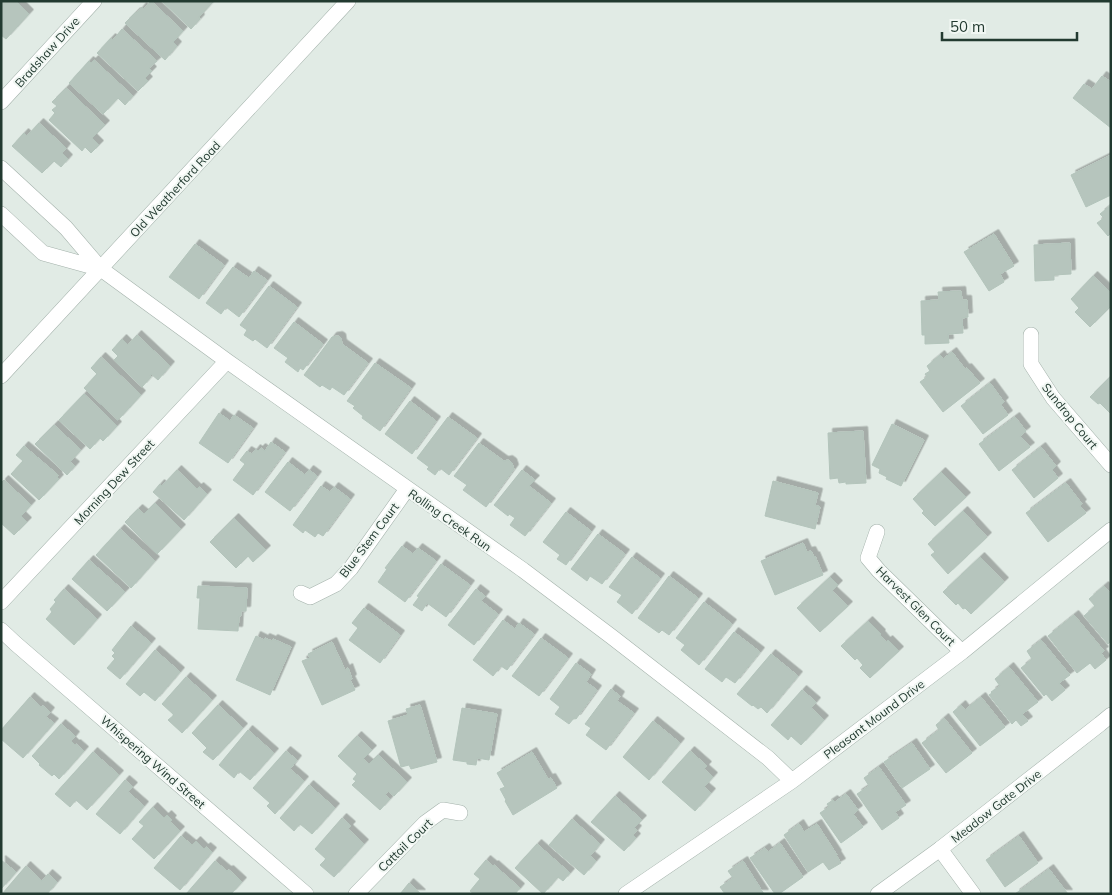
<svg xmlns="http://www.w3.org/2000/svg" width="1112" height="895" viewBox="0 0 1112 895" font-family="Mulish,sans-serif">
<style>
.building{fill:#b6c5bd;stroke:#b3c4bb;filter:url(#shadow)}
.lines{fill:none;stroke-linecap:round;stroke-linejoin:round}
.minor-casing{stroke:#a4b2ab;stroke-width:16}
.tertiary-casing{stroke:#a4b2ab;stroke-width:16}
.minor{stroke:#fff;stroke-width:15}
.tertiary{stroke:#fff;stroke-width:15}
.labels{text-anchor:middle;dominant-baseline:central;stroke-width:4;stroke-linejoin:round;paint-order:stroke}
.street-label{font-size:12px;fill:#223a30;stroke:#f1f7f3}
</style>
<defs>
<filter id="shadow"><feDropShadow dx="4.5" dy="-4.5" stdDeviation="0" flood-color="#0004"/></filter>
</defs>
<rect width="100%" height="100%" fill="#e1ebe5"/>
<!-- building -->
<path class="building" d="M1,1H16L29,14L6,39L1,35Z
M151,1L183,31L173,42L177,46L165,60L125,23L136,12L137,13L142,7L144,9Z
M162,1H212L213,2L199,17L200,19L191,29Z
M122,29L157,61L149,68L152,71L145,78L148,81L138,91L97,53L111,38L113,40Z
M94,60L133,96L125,105L118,98L103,114L69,83L89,61L91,63Z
M1102,76L1111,82V128L1073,98L1084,84L1092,89Z
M66,88L105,125L92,138L99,145L91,153L85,147L82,151L49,120L55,113L52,110L57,106L52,102Z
M39,123L66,148L62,153L68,159L61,167L54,161L42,173L12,146L24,133L27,136Z
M1111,155V195L1086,207L1071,175Z
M1111,205V233L1108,236L1097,223L1104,218L1100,214Z
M994,234L1014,266L1000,274L1004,282L989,291L964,252Z
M1070,243L1071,274L1054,275V280L1035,281L1034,245Z
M195,244L224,265L199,299L169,277Z
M233,267L249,278L254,271L267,280L239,317L226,307L221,314L206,303Z
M1093,276L1111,293V306L1090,327L1075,312L1079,308L1071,299Z
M269,286L297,307L267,348L255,339L253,341L244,335L247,330L240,325Z
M961,291L962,300H967L968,317L962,318L963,333L948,334L949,343L925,344V335H922L921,301L939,300L938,292Z
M294,322L323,344L303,370L300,368L298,372L285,362L288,358L274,348Z
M137,335L170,366L158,380L151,374L150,375L151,377L142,387L114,360L118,356L112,350L122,339L128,345Z
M338,336L341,338L342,344L368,363L344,395L332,387L330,390L322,385L320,387L304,375L332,337Z
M952,352L965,369L967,368L980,383L943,412L920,382L927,377L925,374L930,371L927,366L940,355L943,359Z
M101,357L141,395L118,420L84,388L97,374L91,368Z
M375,363L411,388L380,431L362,418L363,416L353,408L355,406L347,401Z
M1111,376V412L1110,413L1100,403L1098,404L1090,397Z
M990,383L1004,402L1001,405L1008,415L983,434L961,406Z
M84,394L117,426L103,441L100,438L90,449L59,420Z
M410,401L436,421L412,454L385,434Z
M219,413L230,421L234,415L253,428L228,463L199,443Z
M448,417L477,438L449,475L440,468L435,475L427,469L429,467L417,458Z
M1015,417L1026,431L1020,436L1030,447L999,471L979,444Z
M892,424L924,440L901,486L886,479L887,477L879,473L880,469L872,465Z
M54,425L81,450L70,462L75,466L67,475L35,444Z
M863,431L866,483L846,484V482L839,483L838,478L830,479L828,433Z
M271,442L285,452L253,495L233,480L245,464L240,460L247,451L252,454L256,449L258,451L261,448L265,451Z
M479,443L504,461L508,460L512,463L514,469L486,507L463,490L467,485L454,476Z
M24,446L58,475L57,477L59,479L39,500L11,474L23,461L16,455Z
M1041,447L1056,466L1052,470L1058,478L1034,498L1012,470Z
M288,462L305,475L309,470L317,476L290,511L265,492Z
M177,470L197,489L199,487L207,494L184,520L153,492L160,484L162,486Z
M522,470L535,480L529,486L551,503L525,536L510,525L515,518L509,514L508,516L494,505Z
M941,472L966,497L935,526L922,513L924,511L913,499Z
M4,480L31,505L21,516L27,522L14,535L1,523V483Z
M773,481L818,493L815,505L820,507L815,529L765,516Z
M1066,483L1082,504L1080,506L1086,513L1048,542L1026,513Z
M321,486L330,492L334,487L350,499L323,536L318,533L315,537L305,530L303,533L293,525Z
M155,503L181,529L157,554L125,522L138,509L144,514Z
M963,511L987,537L948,574L931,555L935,552L928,544Z
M566,512L591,531L566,565L557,559L560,555L543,542Z
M234,518L266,550L253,562L248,556L236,568L210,542Z
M120,529L155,561L131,588L96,555Z
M598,534L625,554L602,584L590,576L587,581L571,569Z
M803,543L807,552L811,551L814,557L815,556L823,575L775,595L761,561Z
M402,546L413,554L418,548L436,561L405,602L378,582L387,569L385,568Z
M632,557L660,578L632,614L617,602L622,595L609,587Z
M980,557L1004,582L971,614L965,608L963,609L958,603L956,605L943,592Z
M89,560L125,592L107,611L72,579Z
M441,564L470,585L446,617L427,603L422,611L413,605L419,597L417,596Z
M669,576L698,598L669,635L662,630L659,633L638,618Z
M830,577L838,585L832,591L848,606L820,632L797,608Z
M198,586L247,588L246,611H241V616H239L238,631L198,629L200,598H197Z
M1104,586L1111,594V641L1108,644L1084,616L1095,606L1089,599Z
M64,589L97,619L74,645L46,619L52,612L50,609L56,602L54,600Z
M476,589L485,596L481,601L498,614L474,645L448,625Z
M704,602L732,624L699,665L681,650L685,645L676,638Z
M364,608L400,635L380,663L349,640L358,628L352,623Z
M1074,615L1104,651L1101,653L1106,660L1095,669L1090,663L1077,673L1048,636Z
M503,620L515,629L519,623L534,634L507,670L501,666L493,676L473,660Z
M868,621L881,634L880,635L886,642L888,640L899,651L870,678L860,668L863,665L857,658L855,660L841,646Z
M131,626L151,643L120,679L107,668L115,659L112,656L115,653L112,650Z
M734,632L760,652L735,683L726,677L722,682L705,669Z
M256,636L264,640L265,638L272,641L273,639L291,647L270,695L236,680Z
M541,638L568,658L539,696L512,676Z
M1041,640L1070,675L1059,683L1065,690L1052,701L1046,694L1044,696L1021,668L1032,659L1027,651Z
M332,642L345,670L348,668L352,679L350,680L355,690L322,705L302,661L310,658L308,654Z
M155,650L180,672L155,701L144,692L140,696L126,684Z
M771,654L798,676L767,713L761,707L758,709L753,705L752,706L737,694Z
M576,663L591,674L586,682L597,690L576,719L574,718L569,724L555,714L560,707L550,699Z
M1009,667L1038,702L1022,714L1028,721L1021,726L1016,720L1012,724L989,695L992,693L991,692L1000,686L995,679Z
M186,677L212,700L182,733L168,720L174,715L162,704Z
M611,689L620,696L617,701L634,713L606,750L586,735L591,728L585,724Z
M802,690L816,702L811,708L824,720L801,745L791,736L788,740L771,725Z
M30,697L41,707L43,706L50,712L46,717L54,723L23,758L1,739V730Z
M981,697L1005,727L980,746L953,712L961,705L965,710Z
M218,705L243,728L213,760L203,752L207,748L192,733Z
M420,705L437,762L411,769L409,765L401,767L388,721L408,715L406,709Z
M462,708L497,714L489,760L477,758L476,765L467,764V762L453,760Z
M944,718L972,753L946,773L922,743L939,730L936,725Z
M653,721L680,743L649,780L623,757Z
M61,724L75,736L71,741L75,745L76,744L84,751L59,779L54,774L52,776L39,765L40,764L32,756Z
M248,730L274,753L250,780L239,771L234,778L219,765Z
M357,736L372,750L363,759L369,764L378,755L407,782L394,796L388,791L385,795L390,799L380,810L352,785L356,781L353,779L357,774L338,756Z
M912,743L930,769L902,788L884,762Z
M286,751L297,760L290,769L304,781L275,814L267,806L270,803L253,788Z
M690,751L707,766L704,769L713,777L704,787L711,793L695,811L662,782Z
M93,752L119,775L87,810L76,800L70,807L55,794Z
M532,752L548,779L551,778L557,788L513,815L505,801L506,800L500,789L505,787L497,773Z
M879,767L906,805L895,812L899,818L882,830L857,794L869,786L864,778Z
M125,780L133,787L128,792L144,806L120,834L96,814Z
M309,785L335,808L312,834L300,824L294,831L280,818Z
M846,794L858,810L853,814L863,827L841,843L820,813L829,807L827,804L833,800L835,802Z
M615,796L642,820L634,828L637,830L633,835L636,838L624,851L591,822Z
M153,807L164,818L167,815L172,820L170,822L180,831L154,859L132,839L144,826L139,822Z
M342,818L351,826L348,829L364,844L334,877L320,865L326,859L315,849Z
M572,819L600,844L590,856L596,861L584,875L549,845Z
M799,824L804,832L817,824L837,855H836L841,863L829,870L823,862L808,872L784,835Z
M181,836L192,845L196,841L204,849L206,847L212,852L180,890L154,868Z
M1019,836L1038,863L1005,887L986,860Z
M780,843L803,877L779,894H775L750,858L765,848L768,852Z
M537,844L570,873L563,881L558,877L543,894L515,868Z
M1,860L16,872L1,889Z
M486,860L493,866L494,865L520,888L515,894H474L470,891L480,879L474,874Z
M215,861L227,871L229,870L242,882L231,894H186Z
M743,861L764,894H725L720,887L733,878L728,871Z
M26,866L42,881L48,874L57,882L47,894H2Z
M1049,869L1068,894H1015Z
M409,883L421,894H400Z"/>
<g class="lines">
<defs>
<path id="minor" d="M1,102L94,1
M1,168L66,228L101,269L227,361L523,570L612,637L768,758L792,781
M1,214L43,253L101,269
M1031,335V364L1053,398L1111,465
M877,532L868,558L879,571L962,652
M301,593L310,597L336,584L351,568L407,489
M1,602L227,361
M1,630L16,644L306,894
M940,849L973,894
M356,894L425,823L443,810L460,813
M626,894L792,781L962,652L1111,530"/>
<path id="tertiary" d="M1,376L348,1
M878,894L940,849L1100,724L1111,715"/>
</defs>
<!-- minor casing -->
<use href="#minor" class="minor-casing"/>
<!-- tertiary casing -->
<use href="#tertiary" class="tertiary-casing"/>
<!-- minor -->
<use href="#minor" class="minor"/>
<!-- tertiary -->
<use href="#tertiary" class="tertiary"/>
</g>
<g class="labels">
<!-- street labels -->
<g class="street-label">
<text transform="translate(47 52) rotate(-48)">Bradshaw Drive</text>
<text transform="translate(175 189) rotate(-47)">Old Weatherford Road</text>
<text transform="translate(1070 416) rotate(51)">Sundrop Court</text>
<text transform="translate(114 482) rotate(-47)">Morning Dew Street</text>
<text transform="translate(450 520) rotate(35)">Rolling Creek Run</text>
<text transform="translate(369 540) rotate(-53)">Blue Stem Court</text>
<text transform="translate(916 606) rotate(45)">Harvest Glen Court</text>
<text transform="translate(874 719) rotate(-37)">Pleasant Mound Drive</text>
<text transform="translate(153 762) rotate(41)">Whispering Wind Street</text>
<text transform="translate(996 806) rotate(-38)">Meadow Gate Drive</text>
<text transform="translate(405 845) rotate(-44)">Cattail Court</text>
</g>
</g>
<!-- border -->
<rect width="1112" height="895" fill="none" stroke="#223a30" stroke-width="5"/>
<!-- scale -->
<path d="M942 32v8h135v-8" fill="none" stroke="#223a30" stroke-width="2.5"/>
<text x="950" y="32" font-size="15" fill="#223a30" stroke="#f1f7f3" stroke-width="4" paint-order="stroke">50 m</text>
</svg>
